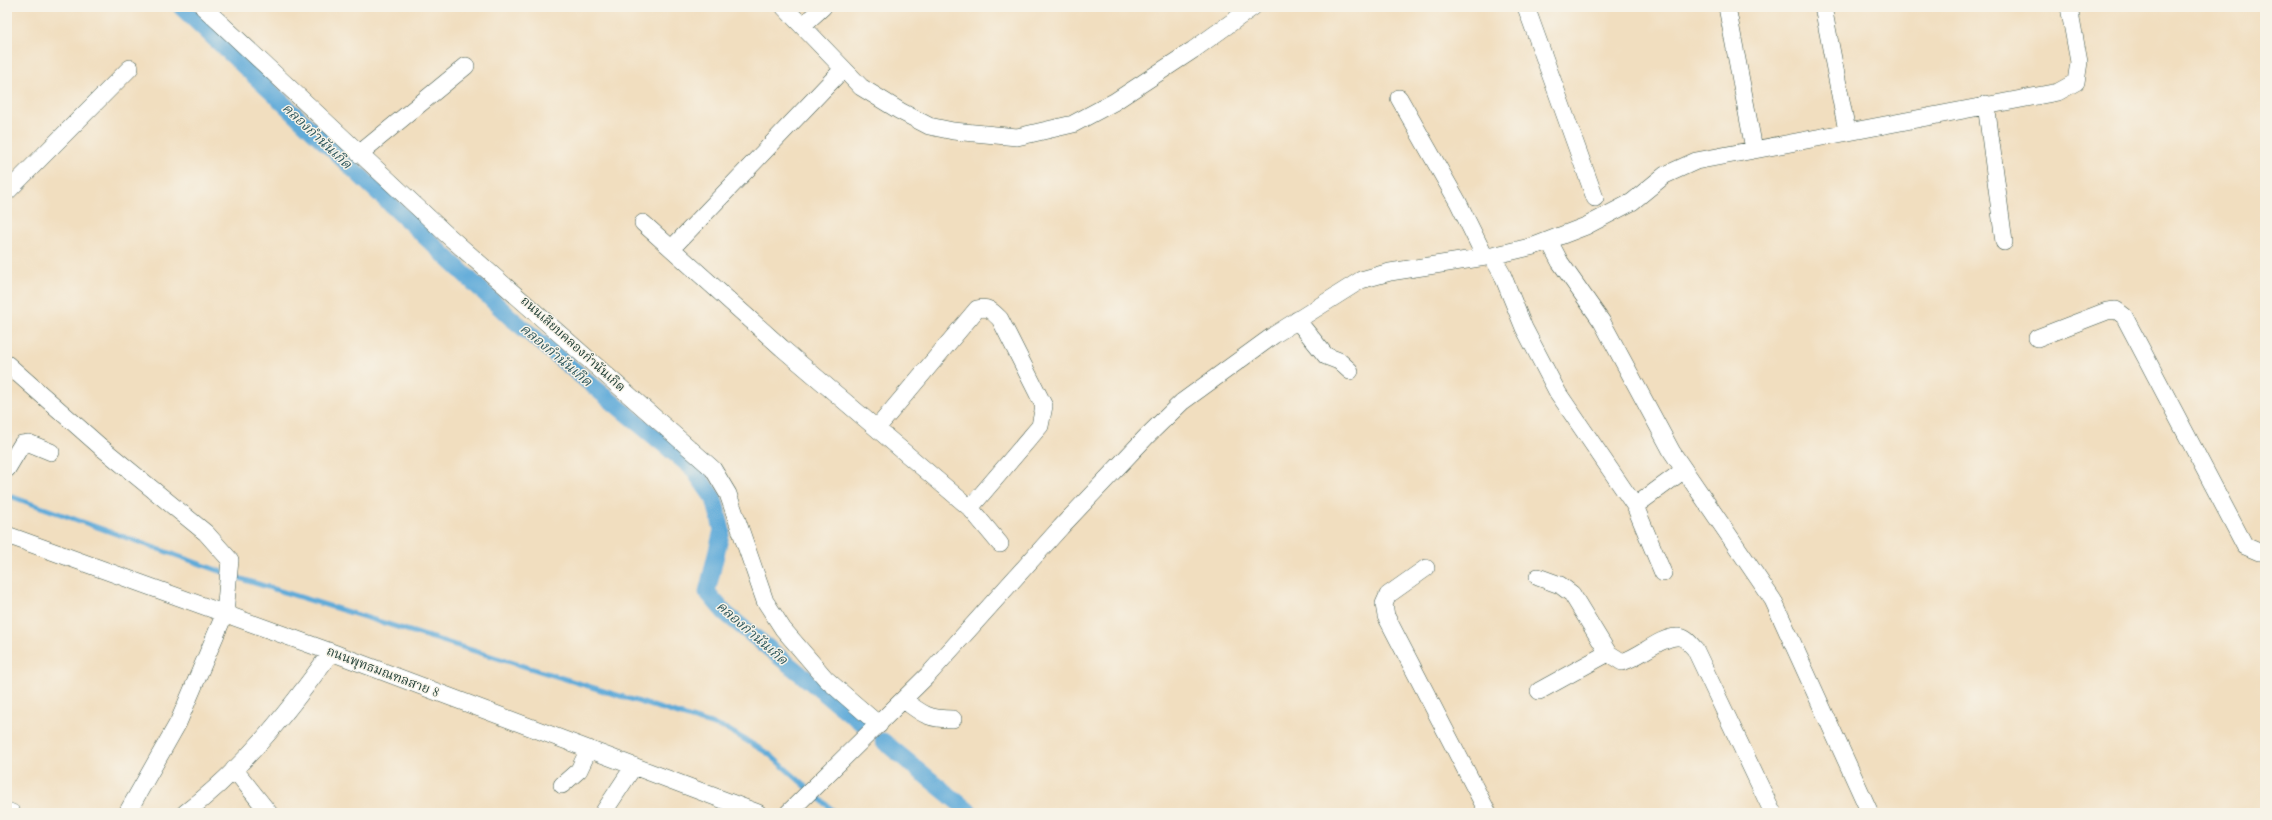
<svg xmlns="http://www.w3.org/2000/svg" width="2272" height="820" viewBox="0 0 2272 820" font-family="Cardo,'Noto Serif Thai',serif">
<style>
.lines{fill:none;stroke-linecap:round;stroke-linejoin:round}
.stream{stroke:#60abd9;stroke-width:5}
.canal{stroke:#60abd9;stroke-width:17}
.minor-casing{stroke:#3e5549;stroke-width:18}
.minor{stroke:#fff;stroke-width:17}
.labels{text-anchor:middle;dominant-baseline:central;stroke-width:3;stroke-linejoin:round;paint-order:stroke}
.street-label{font-size:13px;fill:#1f3d34;stroke:#f7f3e8}
.water-label{font-size:14px;font-style:italic;fill:#2f585d;stroke:#f7f3e8}
</style>
<rect width="100%" height="100%" fill="#f7f3e8"/>
<filter id="ink" filterUnits="userSpaceOnUse"><feTurbulence type="fractalNoise" baseFrequency=".025" numOctaves="2"/><feDisplacementMap in="SourceGraphic" scale="8" xChannelSelector="R" yChannelSelector="G"/><feConvolveMatrix kernelMatrix="1 2 1 2 8 2 1 2 1" color-interpolation-filters="sRGB"/></filter>
<filter id="wash" filterUnits="userSpaceOnUse"><feTurbulence type="fractalNoise" baseFrequency=".012" numOctaves="4" result="noise"/><feDisplacementMap in="SourceGraphic" scale="16" xChannelSelector="R" yChannelSelector="G"/><feGaussianBlur stdDeviation="0.9" result="paint"/><feColorMatrix in="noise" values="0 0 0 0 0 0 0 0 0 0 0 0 0 0 0 0 0 1.4 0 .05"/><feComposite in="paint" operator="in"/></filter>
<g filter="url(#wash)">
<rect width="100%" height="100%" fill="#f1debf"/>
<g class="lines">
<!-- stream -->
<path class="stream" d="M7,495L245,580L727,729L769,754L836,813"/>
<!-- canal -->
<path class="canal" d="M181,7L511,318L692,468L714,499L722,530L707,592L725,613L860,722
M883,741L971,813"/>
</g>
</g>
<g filter="url(#ink)">
<g class="lines">
<defs>
<path id="minor" d="M203,7L445,233L713,469L728,494L765,601L783,629L826,679L879,725
M784,7L861,87L900,111L929,126L953,131L1017,137L1073,124L1114,102L1193,50L1253,7
M1526,7L1595,198
M1727,7L1754,149
M1823,7L1847,131
M802,26L823,7
M1399,98L1458,202L1485,257
M1986,104L2004,242
M359,154L466,66
M7,192L130,68
M643,223L782,348L970,508L1000,544
M1549,241L1560,262L1602,322L1672,452L1773,600L1870,813
M672,248L843,69
M1492,256L1502,274L1524,328L1558,393L1635,506L1663,573
M1297,320L1326,356L1339,361L1350,371
M2037,338L2107,311L2116,310L2124,316L2245,546L2259,552H2265
M7,364L102,448L206,533L230,560L225,613L178,723L127,813
M877,428L977,309C988,306 992,311 1000,319L1044,406L1040,426L970,508
M7,469L22,444L29,443L51,452
M1635,506L1684,470
M7,535L331,652L758,813
M1426,568L1388,595L1384,604L1386,616L1488,813
M1538,577L1560,585L1572,594L1608,653L1622,662C1640,657 1660,637 1677,637C1685,636 1690,644 1695,649L1773,813
M1539,691L1608,653
M904,700C923,715 929,719 953,719
M234,769L269,813
M562,785L579,770L589,749
M7,811L12,813
M185,813C243,769 289,711 331,652
M603,813L634,766
M788,813L928,675L1061,527L1147,436L1182,402L1274,335L1361,280L1390,272L1492,256L1534,246L1586,226L1632,202L1665,175L1696,161L2058,92L2076,82L2079,62L2069,7"/>
</defs>
<!-- minor casing -->
<use href="#minor" class="minor-casing"/>
<!-- minor -->
<use href="#minor" class="minor"/>
</g>
</g>
<g class="labels">
<!-- street labels -->
<g class="street-label">
<text transform="translate(573 344) rotate(42)">ถนนเลียบคลองกำนันเกิด</text>
<text transform="translate(383 672) rotate(21)">ถนนพุทธมณฑลสาย 8</text>
</g>
<!-- water labels -->
<g class="water-label">
<text transform="translate(317 136) rotate(43)">คลองกำนันเกิด</text>
<text transform="translate(556 355) rotate(40)">คลองกำนันเกิด</text>
<text transform="translate(752 633) rotate(41)">คลองกำนันเกิด</text>
</g>
</g>
<!-- margin -->
<rect width="2272" height="820" fill="none" stroke="#f7f3e8" stroke-width="24"/>
</svg>
